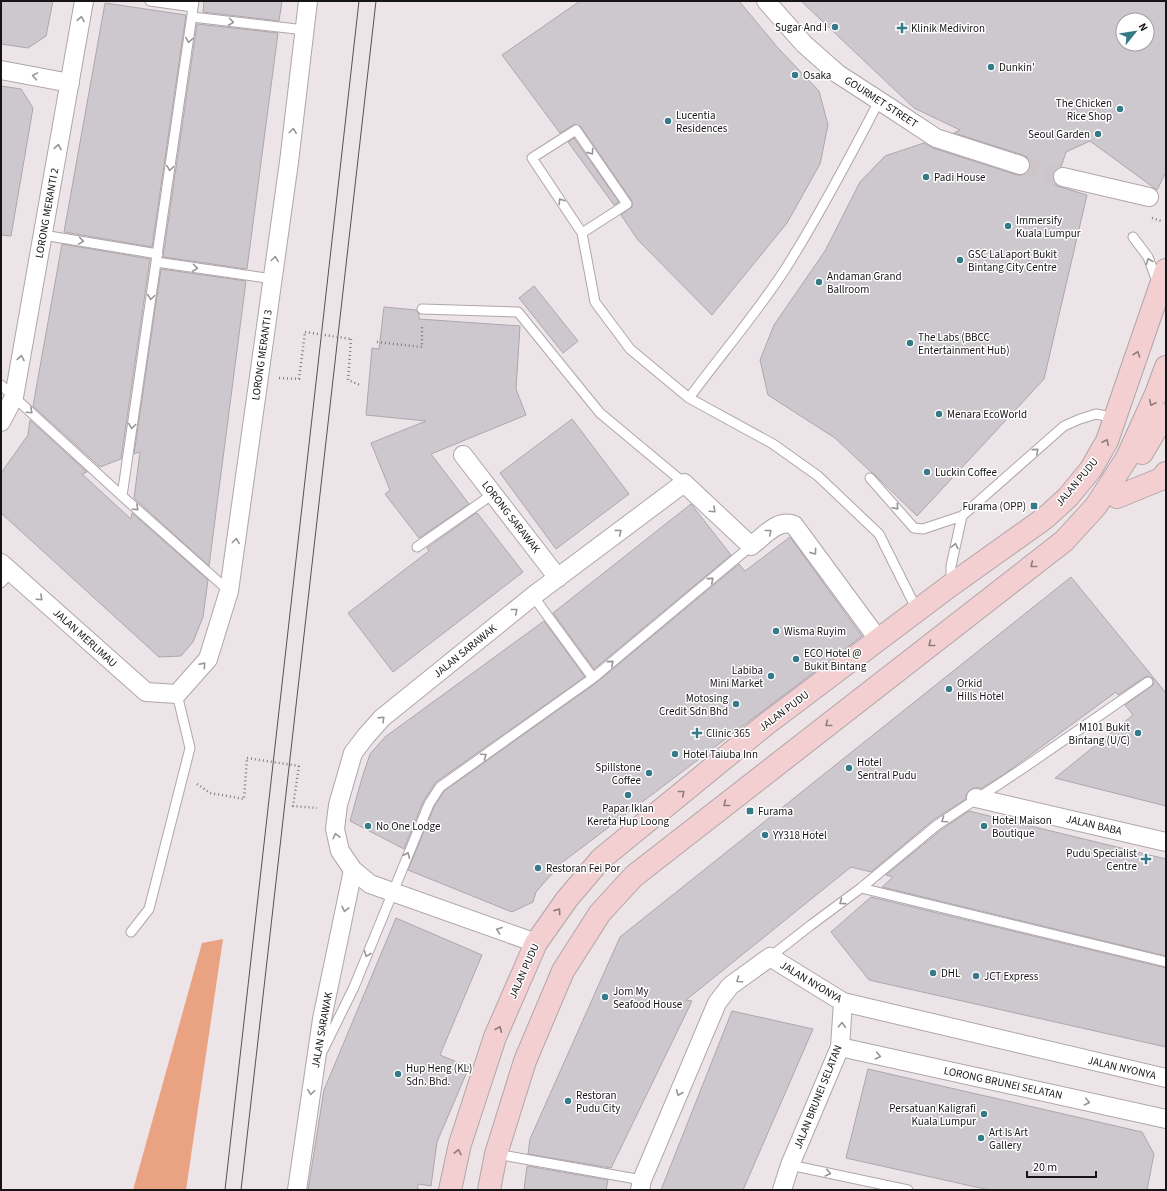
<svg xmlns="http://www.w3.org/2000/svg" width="1167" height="1191" viewBox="0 0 1167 1191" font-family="'Source Sans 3',sans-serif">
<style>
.green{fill:#e9a382}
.building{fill:#cdc7ce;stroke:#ada7ad;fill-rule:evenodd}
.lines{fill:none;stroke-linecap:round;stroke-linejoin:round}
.street-tunnel{stroke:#cdc5c8;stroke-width:18;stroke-dasharray:18 9;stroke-linecap:butt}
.lane-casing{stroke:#afa6aa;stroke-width:11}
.street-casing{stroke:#afa6aa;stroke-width:20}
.secondary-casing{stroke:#afa6aa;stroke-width:24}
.path{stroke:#827c7e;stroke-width:2.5;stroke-dasharray:1 3;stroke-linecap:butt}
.lane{stroke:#fff;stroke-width:9}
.street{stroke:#fff;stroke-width:18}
.secondary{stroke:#f3cfd1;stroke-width:22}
.tram{stroke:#575254;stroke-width:1}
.path-bridge{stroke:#827c7e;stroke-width:2.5;stroke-dasharray:1 3;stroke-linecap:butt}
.oneway{stroke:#979596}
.oneway2{stroke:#907b7d}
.poi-dot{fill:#347a87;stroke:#fff;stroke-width:1.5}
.labels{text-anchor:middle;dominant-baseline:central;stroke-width:3;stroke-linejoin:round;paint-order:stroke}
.poi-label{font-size:11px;fill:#171416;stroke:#fff;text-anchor:start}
.street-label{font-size:11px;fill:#171416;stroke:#fff}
</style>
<rect width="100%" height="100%" fill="#ede4e7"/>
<!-- green -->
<path class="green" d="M223,939L186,1190H133L202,943Z"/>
<!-- building -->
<path class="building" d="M1,1H53L46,36L28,48L1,44Z
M204,1H282L279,21L203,12Z
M580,1H739L778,48L819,91L828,125L820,164L787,223L712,315L638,240L621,215L632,207V201L581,127L575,124L560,133L502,55Z
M801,1H1166V172L1157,190L1090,141L1066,152L1061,167L1056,170L1053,174L1054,185L1087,195L1044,379L917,516L874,474L871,472L835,438L768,395L760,360L774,325L825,251L860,182L885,156L924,143L933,148L1017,175H1022L1027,173L1030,169V163L1028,158L1023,155L954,133L960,130L914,108ZM1123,20H1147V44H1123Z
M105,3L186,15L152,247L64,232Z
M197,24L278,33L247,269L163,257Z
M1,86L21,89L33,108L11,236L1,235Z
M574,138L619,202L614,205L568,142Z
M62,244L150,259L121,459L100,467L33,406Z
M161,269L246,281L209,566L134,498L140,452L134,454Z
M534,286L578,341L563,353L519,298Z
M384,307L416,310L419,314V319L520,326L516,389L526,415L431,454L469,504L419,538L385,494L390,490L371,443L426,421L366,415L372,348L379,349Z
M572,419L629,494L556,549L500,473Z
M30,420L87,472L82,474L131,519L132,513L208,580L203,617L193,642L181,656L159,657L1,513V473L28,435Z
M691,504L731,555L594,669L553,613Z
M476,513L478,514L523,572L393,672L348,613L429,551L427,548Z
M790,537L862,636L564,861L542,885L536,892L533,902L512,912L408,870L434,807L444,791L596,683L739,564L745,571Z
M1071,577L1166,693V806L1055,778L1133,715L1125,705L1153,685V679L1147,676L1118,695L1116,692L1003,775L982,788H973L969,791L966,795V799L933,820L871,872L851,867L686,1000L692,1001L611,1168L528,1154L530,1139L620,937Z
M544,621L585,677L436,782L423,802L404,849L350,821L362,778L370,754L385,737Z
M969,811L1166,859V956L882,887L893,877L886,875L941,830Z
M871,897L1166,968V1047L869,980L831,932Z
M396,918L482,955L440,1055L469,1067L437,1142L431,1186L418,1184V1190H308L324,1090Z
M732,1011L813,1029L743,1190H661Z
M868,1069L1142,1132L1154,1154L1147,1190H989L846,1158Z
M527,1166L608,1180L606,1190H524Z"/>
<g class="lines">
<!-- street-tunnel -->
<path class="street-tunnel" d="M1020,165L1045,173L1063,177"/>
<defs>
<path id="lane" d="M150,1L193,7
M192,17L305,30
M582,233L627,204L576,130L532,158L582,233L595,302L630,349L689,398L773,444L818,476L879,534L917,610
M43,235L158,254
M1133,237L1148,257L1158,284
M156,262L273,279
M422,309L518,312L600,413L684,483
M1,385L122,496L229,591
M689,398C720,356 755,315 784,271C819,216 849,159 879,101
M870,478L914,528L923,529L962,516
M122,496L194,1
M417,547L493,494
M1,583L11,572
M951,583V566L962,516L1064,426L1080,419L1096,414L1116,418
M533,596L593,678
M861,888L1166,962
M131,932L149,909L190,748L177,694
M770,957L811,925L861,888L937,825L1022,769L1148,682
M323,1050L354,987L429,804L440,787L593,678L751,546
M496,1154L642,1180
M790,1165L908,1190"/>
<path id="street" d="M766,1L804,44L838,74L892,109L936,138L1020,165
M1,70L70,83
M1063,177L1149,197
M1,422L14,397L84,1
M463,455L558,578
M1,563L146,692L177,694L208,659L229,591L289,162L308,1
M976,798L1166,842
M536,943L370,884L353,870L340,851L335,829L338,805L353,753L366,736L382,718L533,596L684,483L751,546C763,537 778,518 794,525L878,639
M840,1047L1166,1119
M297,1190L322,1019L353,870
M640,1190L642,1180L717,1003L730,986L770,957L843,1002L1166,1078
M782,1190L790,1165L840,1047L843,1002"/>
<path id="secondary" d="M1142,453L1155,431L1166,415
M1117,497L1161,479L1166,473
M450,1190L460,1144L495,1037L536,943L567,899L601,859L765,725L951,585L1045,518L1068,497L1091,469L1107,441L1166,270
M489,1190L496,1154L525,1061L563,971L600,913L634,876L1064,541L1096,506L1127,458L1156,394L1166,367"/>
</defs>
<!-- lane casing -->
<use href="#lane" class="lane-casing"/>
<!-- street casing -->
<use href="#street" class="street-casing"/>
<!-- secondary casing -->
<use href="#secondary" class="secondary-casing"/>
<!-- path -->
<path class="path" d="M1152,218L1161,221
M351,339L348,380L360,385
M377,342L422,347V325
M279,378L299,379L305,332
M299,766L293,806L317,808
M197,784L210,793L244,799L247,758"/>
<!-- lane -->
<use href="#lane" class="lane"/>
<!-- street -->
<use href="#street" class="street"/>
<!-- secondary -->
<use href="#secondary" class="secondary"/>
<!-- tram -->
<path class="tram" d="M225,1190L359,1
M241,1190L376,1"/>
<!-- path-bridge -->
<path class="path-bridge" d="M305,332L351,339
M247,758L299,766"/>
</g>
<!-- one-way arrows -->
<defs><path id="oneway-chevron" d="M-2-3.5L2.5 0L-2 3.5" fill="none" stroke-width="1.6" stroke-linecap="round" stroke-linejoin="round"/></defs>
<g class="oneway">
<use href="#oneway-chevron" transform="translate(81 19) rotate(-80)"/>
<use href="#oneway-chevron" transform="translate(231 22) rotate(7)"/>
<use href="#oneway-chevron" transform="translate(189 40) rotate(98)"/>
<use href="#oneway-chevron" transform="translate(35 76) rotate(-170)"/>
<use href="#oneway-chevron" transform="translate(293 131) rotate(-83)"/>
<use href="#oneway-chevron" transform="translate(58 147) rotate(-80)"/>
<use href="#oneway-chevron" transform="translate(591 152) rotate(55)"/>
<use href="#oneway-chevron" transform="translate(170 168) rotate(98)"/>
<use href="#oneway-chevron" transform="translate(561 201) rotate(-124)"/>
<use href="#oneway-chevron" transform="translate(81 241) rotate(9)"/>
<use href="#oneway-chevron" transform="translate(275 259) rotate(-82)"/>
<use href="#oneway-chevron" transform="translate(1149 261) rotate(-113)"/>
<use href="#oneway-chevron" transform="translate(195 268) rotate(8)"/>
<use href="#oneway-chevron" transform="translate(151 297) rotate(98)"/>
<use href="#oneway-chevron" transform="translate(21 358) rotate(-80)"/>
<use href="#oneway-chevron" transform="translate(30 411) rotate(43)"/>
<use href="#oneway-chevron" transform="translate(132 426) rotate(98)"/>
<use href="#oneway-chevron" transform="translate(1036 451) rotate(-41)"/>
<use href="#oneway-chevron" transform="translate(896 507) rotate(49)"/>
<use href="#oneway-chevron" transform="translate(136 508) rotate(42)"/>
<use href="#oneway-chevron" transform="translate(713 510) rotate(43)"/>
<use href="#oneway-chevron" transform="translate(619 532) rotate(-37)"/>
<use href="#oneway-chevron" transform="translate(769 532) rotate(-39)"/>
<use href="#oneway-chevron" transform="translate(236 541) rotate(-82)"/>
<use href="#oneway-chevron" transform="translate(955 546) rotate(-78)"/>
<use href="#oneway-chevron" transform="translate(814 552) rotate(54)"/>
<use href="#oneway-chevron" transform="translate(711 580) rotate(-40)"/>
<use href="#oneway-chevron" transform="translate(40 598) rotate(42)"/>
<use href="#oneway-chevron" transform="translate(515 611) rotate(-39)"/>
<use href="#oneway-chevron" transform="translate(611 663) rotate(-40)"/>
<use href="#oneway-chevron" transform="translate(203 665) rotate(-49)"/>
<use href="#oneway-chevron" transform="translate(382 719) rotate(-44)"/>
<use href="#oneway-chevron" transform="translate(484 756) rotate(-35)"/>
<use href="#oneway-chevron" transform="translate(944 820) rotate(145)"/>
<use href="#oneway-chevron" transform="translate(336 836) rotate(-103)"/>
<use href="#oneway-chevron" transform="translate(407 855) rotate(-67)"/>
<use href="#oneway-chevron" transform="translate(842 902) rotate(144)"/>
<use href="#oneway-chevron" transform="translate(345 909) rotate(102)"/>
<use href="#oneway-chevron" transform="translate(499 930) rotate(-160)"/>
<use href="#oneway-chevron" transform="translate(367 954) rotate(112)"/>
<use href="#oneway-chevron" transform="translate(739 980) rotate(145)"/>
<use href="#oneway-chevron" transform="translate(842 1025) rotate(-87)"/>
<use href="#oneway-chevron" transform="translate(878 1056) rotate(12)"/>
<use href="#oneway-chevron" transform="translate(311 1092) rotate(98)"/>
<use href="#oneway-chevron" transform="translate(679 1093) rotate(113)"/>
<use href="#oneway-chevron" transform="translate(1087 1102) rotate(12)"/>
<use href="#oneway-chevron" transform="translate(828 1173) rotate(12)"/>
</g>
<g class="oneway2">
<use href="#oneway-chevron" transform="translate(1137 354) rotate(-71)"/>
<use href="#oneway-chevron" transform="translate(1152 403) rotate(116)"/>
<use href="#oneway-chevron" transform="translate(1106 442) rotate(-64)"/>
<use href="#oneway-chevron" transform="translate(1033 565) rotate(142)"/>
<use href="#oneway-chevron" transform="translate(931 644) rotate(142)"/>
<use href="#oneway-chevron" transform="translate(828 724) rotate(142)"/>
<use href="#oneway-chevron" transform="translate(682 793) rotate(-39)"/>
<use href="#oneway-chevron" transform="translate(726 804) rotate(142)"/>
<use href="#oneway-chevron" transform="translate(558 911) rotate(-55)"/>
<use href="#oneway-chevron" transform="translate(499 1029) rotate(-67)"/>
<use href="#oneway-chevron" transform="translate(458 1152) rotate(-77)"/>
</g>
<!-- markers -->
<g class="poi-dot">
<circle cx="835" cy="27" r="4"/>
<path d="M900 22h4v4h4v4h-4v4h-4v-4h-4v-4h4z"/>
<circle cx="991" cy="67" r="4"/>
<circle cx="795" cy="75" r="4"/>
<circle cx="1120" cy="109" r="4"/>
<circle cx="668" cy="121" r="4"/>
<circle cx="1098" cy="134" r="4"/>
<circle cx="926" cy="177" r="4"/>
<circle cx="1008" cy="226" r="4"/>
<circle cx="960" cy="260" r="4"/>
<circle cx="819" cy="282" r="4"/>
<circle cx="910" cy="343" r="4"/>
<circle cx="939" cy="414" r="4"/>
<circle cx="927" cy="472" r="4"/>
<rect x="1030" y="502" width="8" height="8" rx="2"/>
<circle cx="776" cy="631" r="4"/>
<circle cx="796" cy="659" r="4"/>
<circle cx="771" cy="676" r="4"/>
<circle cx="949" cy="689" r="4"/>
<circle cx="736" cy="704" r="4"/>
<path d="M695 727h4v4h4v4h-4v4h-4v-4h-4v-4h4z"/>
<circle cx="1138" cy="733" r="4"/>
<circle cx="675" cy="754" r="4"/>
<circle cx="849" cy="768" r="4"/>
<circle cx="649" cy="773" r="4"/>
<circle cx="628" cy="795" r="4"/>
<rect x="746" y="807" width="8" height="8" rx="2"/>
<circle cx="368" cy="826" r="4"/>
<circle cx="984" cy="826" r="4"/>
<circle cx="765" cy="835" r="4"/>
<path d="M1144 853h4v4h4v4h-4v4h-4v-4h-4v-4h4z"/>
<circle cx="538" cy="868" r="4"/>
<circle cx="933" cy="973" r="4"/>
<circle cx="976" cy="976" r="4"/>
<circle cx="605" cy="997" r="4"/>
<circle cx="398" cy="1074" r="4"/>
<circle cx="568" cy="1101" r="4"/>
<circle cx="984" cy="1114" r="4"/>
<circle cx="981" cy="1138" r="4"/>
</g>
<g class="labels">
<!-- poi labels -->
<g class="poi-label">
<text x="827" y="27" text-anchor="end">Sugar And I</text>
<text x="911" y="28">Klinik Mediviron</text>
<text x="999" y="67">Dunkin'</text>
<text x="803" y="75">Osaka</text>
<text x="1112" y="103" text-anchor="end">The Chicken<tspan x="1112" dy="13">Rice Shop</tspan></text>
<text x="676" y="115">Lucentia<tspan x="676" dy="13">Residences</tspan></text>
<text x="1090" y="134" text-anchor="end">Seoul Garden</text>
<text x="934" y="177">Padi House</text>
<text x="1016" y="220">Immersify<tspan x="1016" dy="13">Kuala Lumpur</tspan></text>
<text x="968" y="254">GSC LaLaport Bukit<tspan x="968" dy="13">Bintang City Centre</tspan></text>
<text x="827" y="276">Andaman Grand<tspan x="827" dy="13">Ballroom</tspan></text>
<text x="918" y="337">The Labs (BBCC<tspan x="918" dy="13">Entertainment Hub)</tspan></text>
<text x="947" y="414">Menara EcoWorld</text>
<text x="935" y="472">Luckin Coffee</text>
<text x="1026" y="506" text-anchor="end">Furama (OPP)</text>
<text x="784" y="631">Wisma Ruyim</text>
<text x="804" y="653">ECO Hotel @<tspan x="804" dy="13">Bukit Bintang</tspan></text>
<text x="763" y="670" text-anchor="end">Labiba<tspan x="763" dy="13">Mini Market</tspan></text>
<text x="957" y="683">Orkid<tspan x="957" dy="13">Hills Hotel</tspan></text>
<text x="728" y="698" text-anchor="end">Motosing<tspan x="728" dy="13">Credit Sdn Bhd</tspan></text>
<text x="1130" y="727" text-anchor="end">M101 Bukit<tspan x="1130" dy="13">Bintang (U/C)</tspan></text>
<text x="706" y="733">Clinic 365</text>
<text x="683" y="754">Hotel Taiuba Inn</text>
<text x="857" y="762">Hotel<tspan x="857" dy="13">Sentral Pudu</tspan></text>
<text x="641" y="767" text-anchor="end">Spillstone<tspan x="641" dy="13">Coffee</tspan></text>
<text x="628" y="808" text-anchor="middle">Papar Iklan<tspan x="628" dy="13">Kereta Hup Loong</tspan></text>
<text x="758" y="811">Furama</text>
<text x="992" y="820">Hotel Maison<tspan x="992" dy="13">Boutique</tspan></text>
<text x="376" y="826">No One Lodge</text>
<text x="773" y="835">YY318 Hotel</text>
<text x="1137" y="853" text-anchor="end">Pudu Specialist<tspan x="1137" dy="13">Centre</tspan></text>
<text x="546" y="868">Restoran Fei Por</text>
<text x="941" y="973">DHL</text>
<text x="984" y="976">JCT Express</text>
<text x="613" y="991">Jom My<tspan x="613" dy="13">Seafood House</tspan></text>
<text x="406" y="1068">Hup Heng (KL)<tspan x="406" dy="13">Sdn. Bhd.</tspan></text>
<text x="576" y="1095">Restoran<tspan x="576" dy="13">Pudu City</tspan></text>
<text x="976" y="1108" text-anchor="end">Persatuan Kaligrafi<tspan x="976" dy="13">Kuala Lumpur</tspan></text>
<text x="989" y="1132">Art Is Art<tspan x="989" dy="13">Gallery</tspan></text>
</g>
<!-- street labels -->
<g class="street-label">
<text transform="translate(881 102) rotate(33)">GOURMET STREET</text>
<text transform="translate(47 213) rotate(-80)">LORONG MERANTI 2</text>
<text transform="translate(262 355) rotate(-82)">LORONG MERANTI 3</text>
<text transform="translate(1077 482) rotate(-50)">JALAN PUDU</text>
<text transform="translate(511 517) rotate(52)">LORONG SARAWAK</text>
<text transform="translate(85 638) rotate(42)">JALAN MERLIMAU</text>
<text transform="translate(465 651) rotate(-39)">JALAN SARAWAK</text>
<text transform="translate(784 711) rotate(-37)">JALAN PUDU</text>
<text transform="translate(1094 825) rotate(13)">JALAN BABA</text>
<text transform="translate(524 971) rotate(-66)">JALAN PUDU</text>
<text transform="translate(811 982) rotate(31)">JALAN NYONYA</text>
<text transform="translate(322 1030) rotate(-80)">JALAN SARAWAK</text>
<text transform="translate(1122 1068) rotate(13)">JALAN NYONYA</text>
<text transform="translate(1003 1083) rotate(12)">LORONG BRUNEI SELATAN</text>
<text transform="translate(818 1097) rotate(-68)">JALAN BRUNEI SELATAN</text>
</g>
</g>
<!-- border -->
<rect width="1167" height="1191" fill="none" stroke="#171416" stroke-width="4"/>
<!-- north arrow -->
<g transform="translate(1135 32) rotate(60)"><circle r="19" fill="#ffffff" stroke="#a2a1a2"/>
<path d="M0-3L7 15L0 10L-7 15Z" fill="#347a87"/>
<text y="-6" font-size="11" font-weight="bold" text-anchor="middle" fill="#171416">N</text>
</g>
<!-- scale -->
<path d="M1027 1171v6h69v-6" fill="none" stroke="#171416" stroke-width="2"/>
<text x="1033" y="1171" font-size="12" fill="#171416" stroke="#ffffff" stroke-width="3" paint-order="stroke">20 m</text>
</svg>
